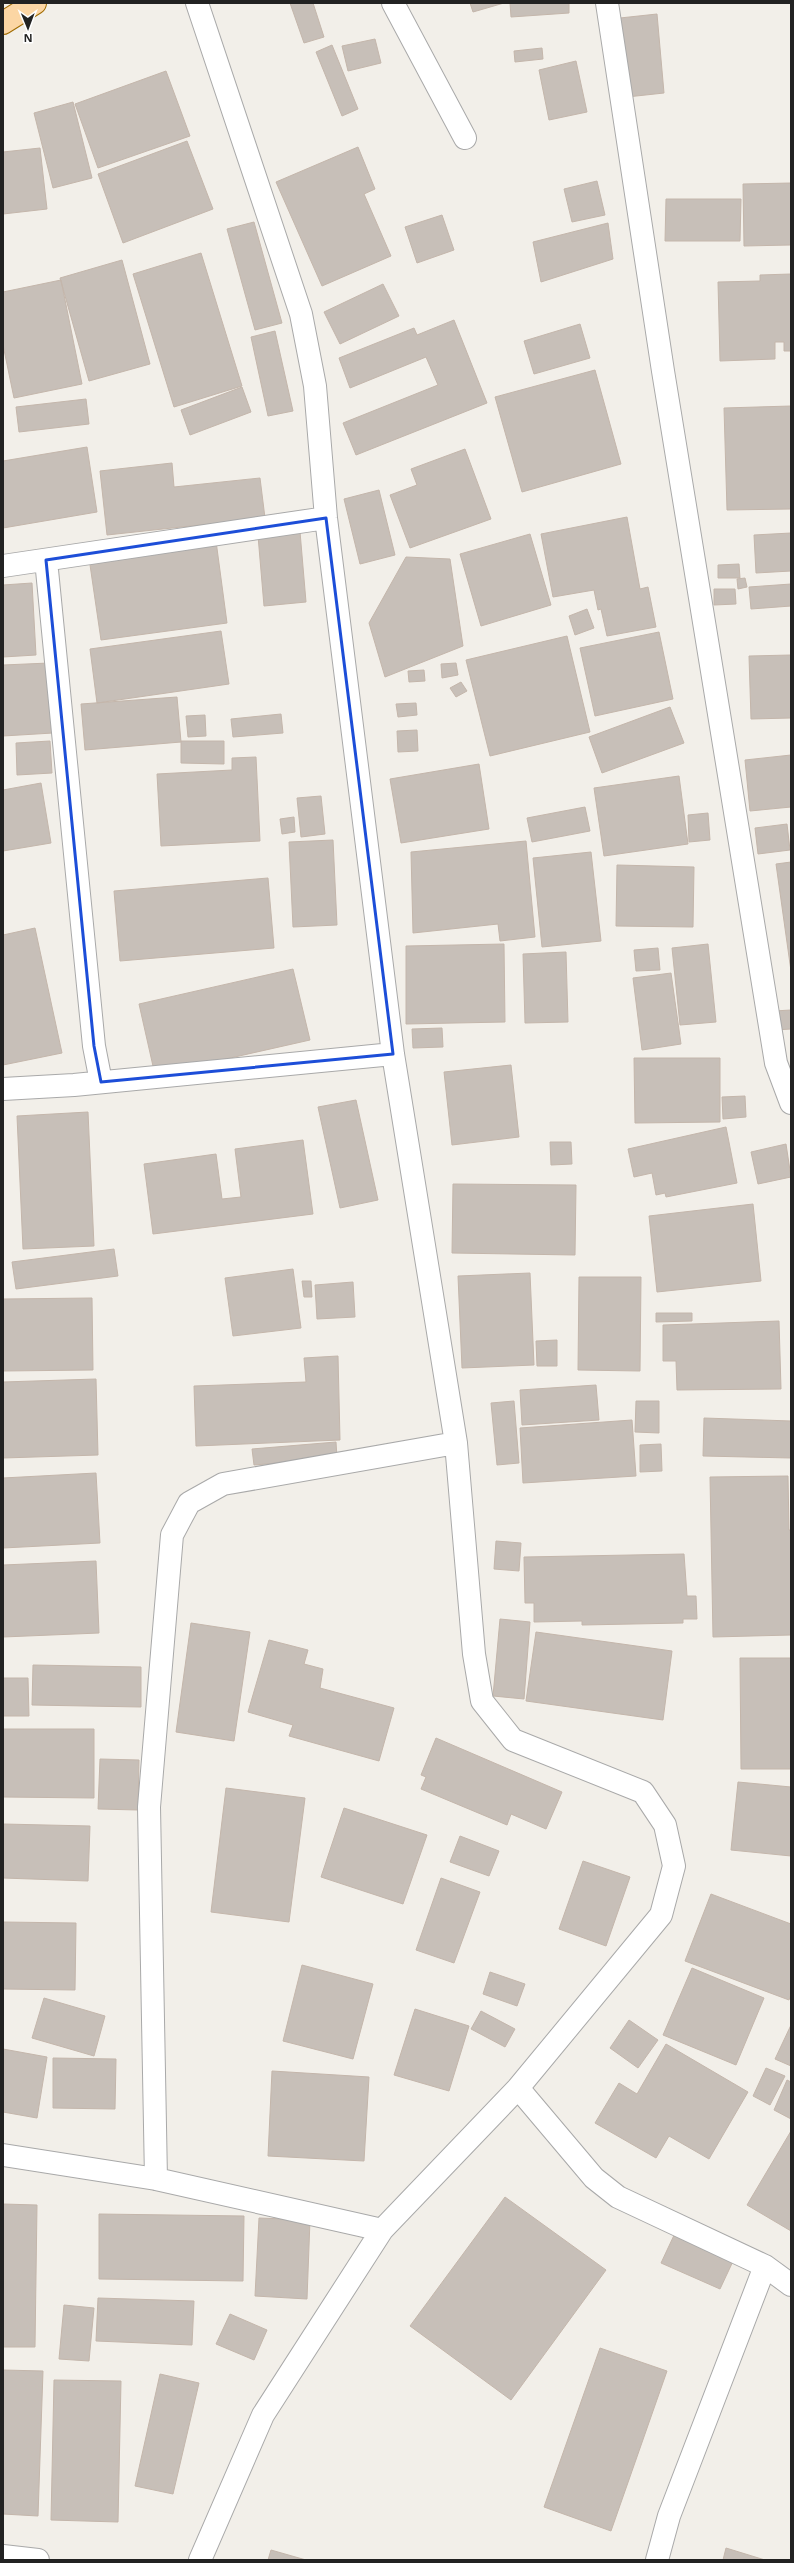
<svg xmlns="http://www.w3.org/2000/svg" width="794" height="2563" viewBox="0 0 794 2563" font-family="'Noto Sans',sans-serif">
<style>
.building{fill:#c7bfb8;stroke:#c4b6ab}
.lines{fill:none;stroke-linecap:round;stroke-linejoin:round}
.minor-casing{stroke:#a9a9a9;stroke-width:24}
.major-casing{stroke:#a06b00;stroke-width:24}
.minor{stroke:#fff;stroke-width:22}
.major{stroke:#fcd6a4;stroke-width:22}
.marked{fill:none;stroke:#1d4ed8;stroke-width:3;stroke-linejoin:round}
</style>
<rect width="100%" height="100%" fill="#f2efe9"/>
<!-- building -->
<path class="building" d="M290,3H313L324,37L304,43Z
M470,3H504L473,12Z
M510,3H569V13L511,17Z
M657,14L664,93L627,97L620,18Z
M375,39L381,63L348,71L342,46Z
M332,45L358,109L342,116L316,52Z
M542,48L543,59L515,62L514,51Z
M576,61L587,112L549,120L539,70Z
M166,71L190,136L98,168L75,104Z
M73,102L92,178L53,188L34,113Z
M187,141L213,209L123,243L98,174Z
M358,147L375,189L364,194L391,256L322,286L276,182Z
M40,148L47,209L3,214V152Z
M597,181L605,215L572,222L564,189Z
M791,183V245L744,246L743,184Z
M666,199H741L740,241H665Z
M442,215L454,250L417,263L405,227Z
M254,222L282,323L255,330L227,229Z
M608,223L613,259L541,282L533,242Z
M201,253L242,386L174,407L133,274Z
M122,260L150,364L89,381L60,278Z
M791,274V351H784V342H775V359L720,361L718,282L760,281V275Z
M61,280L82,384L14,398L3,345V292Z
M383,284L399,316L340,344L324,312Z
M454,320L487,403L356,455L343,423L438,385L426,357L350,388L339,358L414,328L417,335Z
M580,324L590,358L534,374L524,341Z
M275,331L293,411L268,416L251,337Z
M595,370L621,464L522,492L495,397Z
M242,387L251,412L190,435L181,410Z
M86,399L89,424L19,432L16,407Z
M791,406V509L727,510L724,408Z
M87,447L97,512L3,528V461Z
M465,449L491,519L410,548L390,495L417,485L411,469Z
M172,463L174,487L260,478L265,518L107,535L100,471Z
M379,490L395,555L360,564L344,499Z
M627,517L640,589L648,587L656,627L607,636L601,609L598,610L594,590L553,597L541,534Z
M299,520L306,602L264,606L257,524Z
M791,533V571L756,573L754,535Z
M530,534L551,605L481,626L460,554Z
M216,541L227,623L101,640L89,558Z
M406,557L450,559L463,646L385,677L369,623Z
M739,564L740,578H718V565Z
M745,578L747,587L738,589L737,579Z
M32,583L36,655L3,657V585Z
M791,584V606L751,609L749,587Z
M714,589H735L736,604L714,605Z
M587,609L594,628L575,635L569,616Z
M221,631L229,684L97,703L90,649Z
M659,632L673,699L595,716L580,648Z
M567,636L590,732L490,756L466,660Z
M791,655V718L751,719L749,656Z
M49,663L53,733L3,736V665Z
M456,663L458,675L442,678L441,664Z
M424,670L425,681L409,682L408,671Z
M461,682L467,691L456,697L450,688Z
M177,697L181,742L85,750L81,704Z
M416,703L417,715L398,717L396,704Z
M670,707L684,743L602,773L589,737Z
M281,714L283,733L233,737L231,719Z
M205,715L206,736L188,737L186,716Z
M417,730L418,751L398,752L397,731Z
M50,741L52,773L17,775L16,743Z
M181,741H224V764L181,763Z
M791,755V807L750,811L745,760Z
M256,757L260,841L161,846L157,774L232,770V758Z
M479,764L489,829L401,843L390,779Z
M679,776L688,844L604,856L594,788Z
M41,783L51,843L3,851V790Z
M321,796L325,834L301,837L297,798Z
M585,807L590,831L532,842L527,818Z
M708,813L710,840L689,842L688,815Z
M294,817L295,832L282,834L280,819Z
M787,824L790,850L758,854L755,828Z
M333,840L337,925L293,927L289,842Z
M526,841L535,937L500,941L498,924L413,933L411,852Z
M591,852L601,941L542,947L533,858Z
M791,862V971L776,864Z
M617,865L694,867L693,927L616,926Z
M268,878L274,948L120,961L114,891Z
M35,928L62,1053L3,1065V935Z
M504,944L505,1022L406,1024V946Z
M708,944L716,1022L680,1025L672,948Z
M658,948L660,970L636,971L634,950Z
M566,952L568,1022L525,1023L523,954Z
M293,969L310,1040L155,1075L139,1004Z
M671,973L681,1044L642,1050L633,978Z
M791,1010V1029L775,1030L774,1011Z
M442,1028L443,1047L413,1048L412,1029Z
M634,1058H720V1122L635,1123Z
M511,1065L519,1137L452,1145L444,1072Z
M745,1096L746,1117L723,1119L722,1097Z
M356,1100L378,1200L340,1208L318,1107Z
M88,1112L94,1246L23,1249L17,1116Z
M726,1127L737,1183L666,1197L665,1193L656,1195L652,1173L634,1177L628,1149Z
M303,1140L313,1214L153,1234L144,1164L216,1154L222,1199L241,1197L235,1149Z
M550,1142H571L572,1164L551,1165Z
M786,1144L791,1177L758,1184L751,1152Z
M453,1184L576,1185L575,1255L452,1253Z
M753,1204L761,1281L657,1292L649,1216Z
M114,1249L118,1276L16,1289L12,1262Z
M293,1269L301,1328L233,1336L225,1278Z
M530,1273L534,1365L462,1368L458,1276Z
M579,1277H641L640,1371L578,1370Z
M302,1281H311L312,1297H304Z
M353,1282L355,1317L317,1319L315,1285Z
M92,1298L93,1370L3,1371V1299Z
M656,1313H692V1321L656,1322Z
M779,1321L781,1389L677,1390L676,1361H663V1325Z
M557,1340V1366H537L536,1341Z
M338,1356L340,1440L196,1446L194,1386L306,1382L304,1358Z
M96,1379L98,1455L3,1458V1382Z
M596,1385L599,1420L522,1425L520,1390Z
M514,1401L519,1463L497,1465L491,1403Z
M636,1401H659V1433L635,1432Z
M704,1418L791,1421V1458L703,1456Z
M632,1420L636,1476L523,1483L520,1428Z
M336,1442L337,1458L254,1465L252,1449Z
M661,1444L662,1471L640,1472V1445Z
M96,1473L100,1543L3,1548V1478Z
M788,1476L789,1530H791V1635L713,1637L710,1477Z
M496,1541L521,1543L519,1571L494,1569Z
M684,1554L687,1596H696L697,1619H683V1623L582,1625V1621L534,1622V1603H525L524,1557Z
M96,1561L99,1633L3,1637V1565Z
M500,1619L530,1622L524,1699L493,1696Z
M191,1623L250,1632L234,1741L176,1732Z
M536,1632L672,1651L663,1720L526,1701Z
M269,1640L308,1650L304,1664L323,1669L320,1688L394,1708L379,1761L289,1736L293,1725L248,1712Z
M740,1658H791V1769H741Z
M33,1665L141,1667V1707L32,1705Z
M3,1678H28L29,1716H3Z
M3,1729H94V1798L3,1797Z
M436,1738L562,1792L546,1829L511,1814L507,1825L421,1789L426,1777L421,1775Z
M100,1759L139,1760L138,1810L98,1809Z
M738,1782L791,1787V1856L731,1850Z
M226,1788L305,1798L289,1922L211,1912Z
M344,1808L427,1835L403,1904L321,1877Z
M3,1824L90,1826L88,1881L3,1878Z
M460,1836L499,1851L489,1876L450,1862Z
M583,1861L630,1877L606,1946L559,1929Z
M441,1878L480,1892L454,1963L416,1950Z
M711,1894L791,1924V1994L789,2000L685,1961Z
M3,1922L76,1923L75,1990L3,1989Z
M302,1965L373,1984L353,2059L283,2041Z
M692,1968L764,1998L736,2065L663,2035Z
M490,1972L525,1984L517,2006L483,1994Z
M44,1998L105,2016L94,2056L32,2038Z
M415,2009L469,2026L449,2091L394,2075Z
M481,2011L515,2029L505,2047L471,2029Z
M629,2020L658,2040L638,2068L610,2048Z
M791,2025V2066L775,2059Z
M666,2044L748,2092L709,2159L669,2136L656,2158L595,2123L619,2083L637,2094Z
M3,2049L47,2057L37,2118L3,2112Z
M53,2058L116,2059L115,2109L53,2108Z
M766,2068L785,2076L770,2105L753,2096Z
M272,2071L369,2077L364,2161L268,2156Z
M787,2080L791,2082V2119L774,2110Z
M791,2131V2231L747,2205Z
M505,2197L606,2270L511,2400L410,2326Z
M3,2204L37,2205L35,2347H3Z
M99,2214L244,2216L243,2281L99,2279Z
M259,2218L310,2220L307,2299L255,2296Z
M676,2231L735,2257L720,2289L661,2263Z
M98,2298L194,2301L192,2345L96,2341Z
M64,2305L94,2308L89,2361L59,2359Z
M230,2314L267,2330L254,2360L216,2344Z
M600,2348L667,2371L611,2531L544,2507Z
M3,2370L43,2371L38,2516L3,2514Z
M160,2374L199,2383L173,2494L135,2486Z
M54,2380L121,2381L118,2522L51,2520Z
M726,2548L765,2560H723Z
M271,2550L306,2560H268Z"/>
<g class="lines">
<defs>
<path id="minor" d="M197,3L301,314L315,386L326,518L393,1054L456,1443L474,1654L482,1701L513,1740L643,1792L665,1825L674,1866L661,1915L518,2088L382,2230L263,2415L200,2560
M393,3L465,138
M607,3L663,371L776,1063L791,1103
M46,560L94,1046L101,1082
M3,566L326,518
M3,1089L74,1085L393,1054
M518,2088L594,2178L618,2197L765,2266L791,2285
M3,2155L156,2179L382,2230
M156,2179L149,1807L172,1535L189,1503L223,1484L456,1443
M3,2556L38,2560
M657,2560L669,2516L765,2266"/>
<path id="major" d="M3,23L35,3"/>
</defs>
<!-- minor casing -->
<use href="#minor" class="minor-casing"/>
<!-- major casing -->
<use href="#major" class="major-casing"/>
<!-- minor -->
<use href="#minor" class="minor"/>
<!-- major -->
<use href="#major" class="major"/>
</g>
<!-- marked area -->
<path class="marked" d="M326,518L393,1054L101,1082L94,1046L46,560Z"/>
<!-- border -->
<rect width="794" height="2563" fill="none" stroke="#222222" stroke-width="8"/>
<!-- north arrow -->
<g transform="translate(28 28) rotate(179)" stroke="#ffffff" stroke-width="3" paint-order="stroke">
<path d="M0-3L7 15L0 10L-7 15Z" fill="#222222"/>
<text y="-6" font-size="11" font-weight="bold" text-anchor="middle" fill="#222222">N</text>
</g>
</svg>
